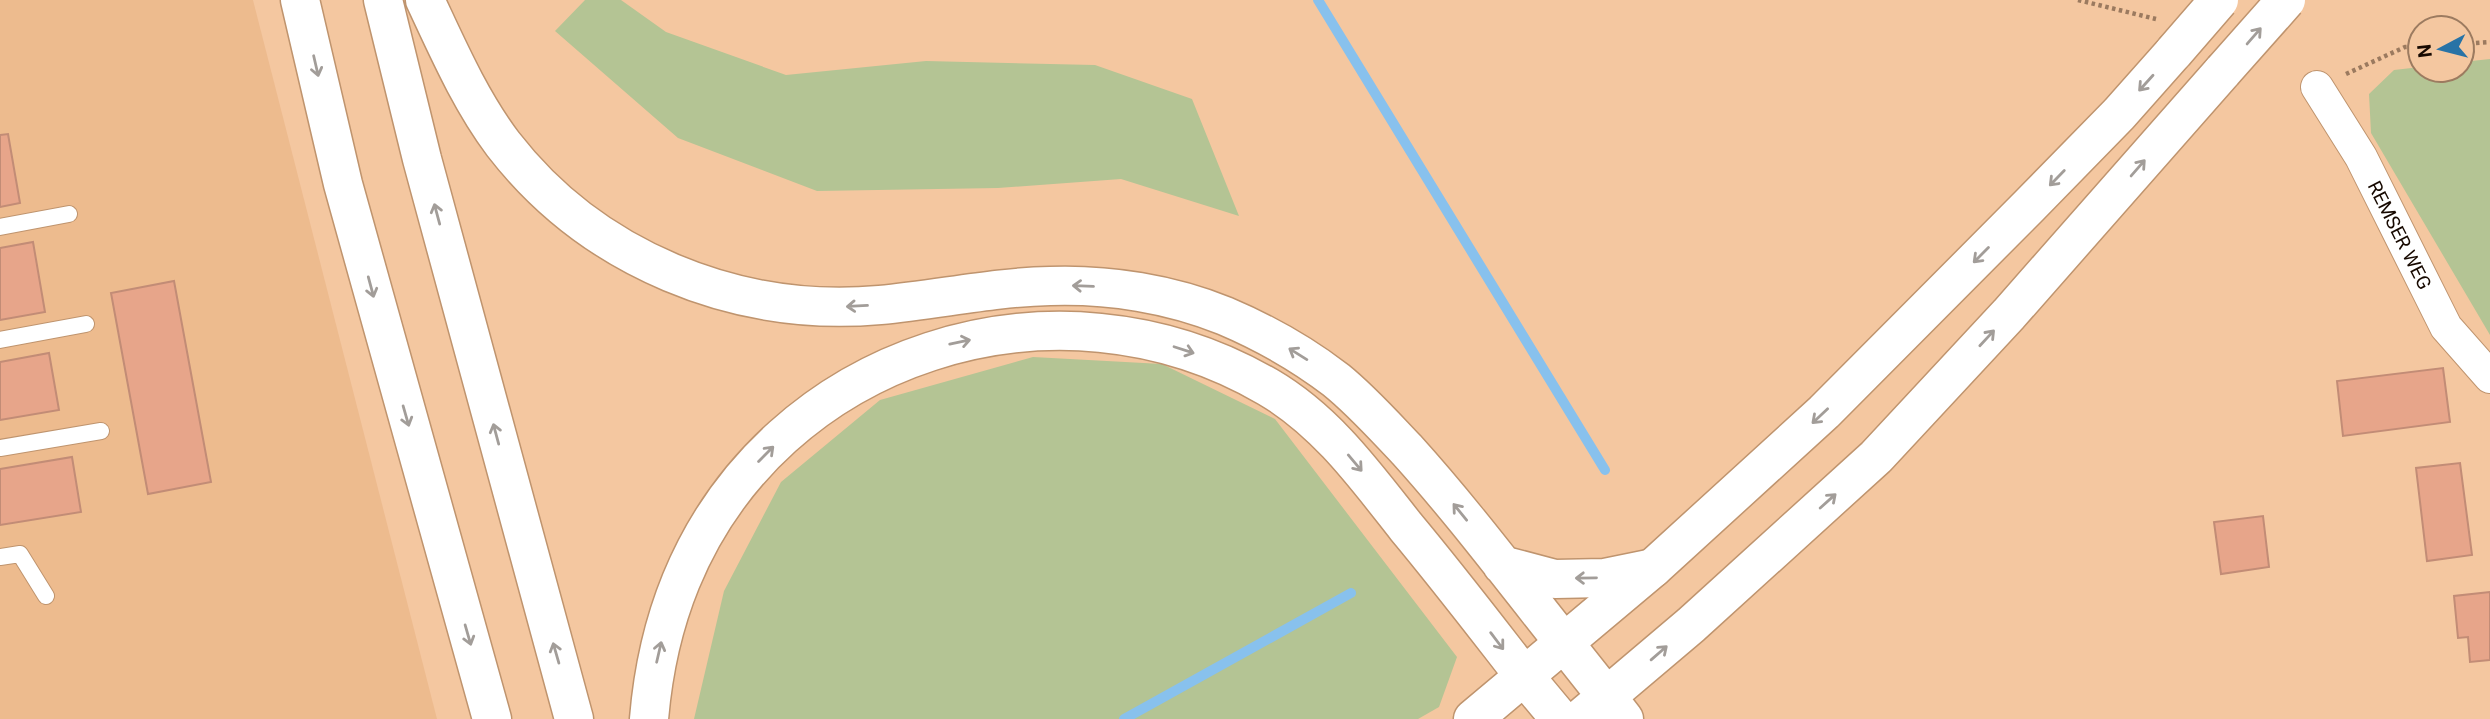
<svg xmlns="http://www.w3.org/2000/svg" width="2490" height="719" viewBox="0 0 2490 719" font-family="Roboto,sans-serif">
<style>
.built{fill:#edbb8e}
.green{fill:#b4c494}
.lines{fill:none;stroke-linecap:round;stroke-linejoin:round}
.stream{stroke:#88c1ed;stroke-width:10}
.building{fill:#e7a58a;stroke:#c28c76;stroke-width:2}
.service-casing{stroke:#bf946e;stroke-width:18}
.minor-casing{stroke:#bf946e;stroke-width:34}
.tertiary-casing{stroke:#bf946e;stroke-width:41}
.primary-casing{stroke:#bf946e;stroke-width:41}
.motorway-casing{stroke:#bf946e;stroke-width:41}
.path{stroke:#9b7a5f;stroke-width:4.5;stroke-dasharray:3.5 3.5;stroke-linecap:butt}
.service{stroke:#fff;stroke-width:16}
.minor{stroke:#fff;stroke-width:32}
.tertiary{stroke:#fff;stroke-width:38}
.primary{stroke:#fff;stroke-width:38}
.motorway{stroke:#fff;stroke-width:38}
.primary-bridge-casing{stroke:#bf946e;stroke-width:41;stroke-linecap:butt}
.primary-bridge{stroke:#fff;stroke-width:38}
.oneway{stroke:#a29d99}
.labels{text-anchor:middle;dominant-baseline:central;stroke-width:5;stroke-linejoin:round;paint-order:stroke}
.street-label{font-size:19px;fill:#170900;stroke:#f4c7a0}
</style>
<rect width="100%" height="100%" fill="#f4c7a0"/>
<!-- built -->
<path class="built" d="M0,0H253L437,719H0Z"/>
<!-- green -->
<path class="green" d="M585,0H621L666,32L786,75L926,61L1095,65L1192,99L1239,216L1121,179L998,188L817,191L678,138L555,31Z
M2490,59V335L2371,133L2369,94L2394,70L2420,67V70H2462V62Z
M1033,357L1162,364L1275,419L1457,657L1439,707L1418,719H694L724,591L781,482L880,400Z"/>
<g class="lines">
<!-- stream -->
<path class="stream" d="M1318,0L1605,470
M1124,719L1351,593"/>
</g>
<!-- building -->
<path class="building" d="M8,134L20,203L0,207V135Z
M33,242L45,312L0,320V248Z
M174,281L211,482L148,494L111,293Z
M49,353L59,410L0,420V362Z
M2443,368L2450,422L2343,436L2337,381Z
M72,457L81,512L0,525V469Z
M2460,463L2472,555L2427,561L2416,468Z
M2263,516L2269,567L2221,574L2214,522Z
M2490,592V660L2470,662L2468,637L2458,638L2454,596Z"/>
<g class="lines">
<defs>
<path id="service" d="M0,227L69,214
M0,340L86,324
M0,448L101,431
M0,557L20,554L46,596"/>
<g id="minor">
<path id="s1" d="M2317,87L2361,157L2446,327L2490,377"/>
</g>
<path id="tertiary" d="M1607,697L1624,719"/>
<path id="primary" d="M1565,644L1607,697
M1525,677L1560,719
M1473,719L1653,568L1824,412L2029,206L2119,114L2174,52
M1580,719L1691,625L1876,457L2009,314L2223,71"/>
<path id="motorway" d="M300,0L343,184L492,719
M383,0L422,159L574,719
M425,0C448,49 470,100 503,144C592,259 736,318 880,305C937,300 993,287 1050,286C1109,284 1171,294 1225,316C1265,333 1302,354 1336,380C1362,401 1384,426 1407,450C1463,512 1513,579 1565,644
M1502,565L1555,579L1604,578L1653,568
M649,719C653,671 663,625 681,581C775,352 1056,263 1268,387C1326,421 1365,475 1406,527C1447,576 1486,627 1525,677"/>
</defs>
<!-- service casing -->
<use href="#service" class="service-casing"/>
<!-- minor casing -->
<use href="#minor" class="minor-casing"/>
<!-- tertiary casing -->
<use href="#tertiary" class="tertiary-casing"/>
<!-- primary casing -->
<use href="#primary" class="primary-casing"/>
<!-- motorway casing -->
<use href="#motorway" class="motorway-casing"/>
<!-- path -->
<path class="path" d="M2078,0L2156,19
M2462,44L2490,42
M2346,74L2405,47L2420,46"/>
<!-- service -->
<use href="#service" class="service"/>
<!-- minor -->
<use href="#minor" class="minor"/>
<!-- tertiary -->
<use href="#tertiary" class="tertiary"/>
<!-- primary -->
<use href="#primary" class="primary"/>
<!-- motorway -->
<use href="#motorway" class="motorway"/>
<defs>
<path id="primary-bridge" d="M2174,52L2219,0
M2223,71L2286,0"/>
</defs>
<!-- primary-bridge casing -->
<use href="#primary-bridge" class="primary-bridge-casing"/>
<!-- primary-bridge -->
<use href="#primary-bridge" class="primary-bridge"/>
</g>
<!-- one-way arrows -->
<defs><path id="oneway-shaft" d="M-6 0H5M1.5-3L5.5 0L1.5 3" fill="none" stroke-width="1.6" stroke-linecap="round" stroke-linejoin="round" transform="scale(1.75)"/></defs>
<g class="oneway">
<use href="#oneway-shaft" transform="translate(2254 36) rotate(-49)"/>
<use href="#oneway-shaft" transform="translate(316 66) rotate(77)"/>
<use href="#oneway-shaft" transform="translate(2146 83) rotate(132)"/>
<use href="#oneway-shaft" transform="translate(2138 168) rotate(-49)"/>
<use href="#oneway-shaft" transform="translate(2057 178) rotate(134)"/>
<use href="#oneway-shaft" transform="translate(437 214) rotate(-105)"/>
<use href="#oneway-shaft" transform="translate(1981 255) rotate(135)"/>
<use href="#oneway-shaft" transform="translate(1083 286) rotate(-178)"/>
<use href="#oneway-shaft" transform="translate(371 287) rotate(75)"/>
<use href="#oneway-shaft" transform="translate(857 306) rotate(177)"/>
<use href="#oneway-shaft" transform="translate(1987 338) rotate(-47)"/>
<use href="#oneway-shaft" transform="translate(960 342) rotate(-12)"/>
<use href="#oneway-shaft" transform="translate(1184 350) rotate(18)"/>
<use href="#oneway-shaft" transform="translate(1298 354) rotate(-148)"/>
<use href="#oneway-shaft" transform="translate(406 416) rotate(74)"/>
<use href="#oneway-shaft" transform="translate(1820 416) rotate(137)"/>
<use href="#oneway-shaft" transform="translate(496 434) rotate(-105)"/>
<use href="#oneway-shaft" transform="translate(766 454) rotate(-45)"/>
<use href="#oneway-shaft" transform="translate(1355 463) rotate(50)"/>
<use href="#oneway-shaft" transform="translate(1828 501) rotate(-42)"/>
<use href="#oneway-shaft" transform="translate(1460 512) rotate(-129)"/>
<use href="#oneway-shaft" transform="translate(1586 578) rotate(179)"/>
<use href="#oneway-shaft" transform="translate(468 635) rotate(74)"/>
<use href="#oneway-shaft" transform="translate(1497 641) rotate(53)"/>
<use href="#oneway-shaft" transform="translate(659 652) rotate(-77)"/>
<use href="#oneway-shaft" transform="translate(556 653) rotate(-106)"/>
<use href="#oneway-shaft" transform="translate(1659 653) rotate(-41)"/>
</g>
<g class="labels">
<!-- street labels -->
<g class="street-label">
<text stroke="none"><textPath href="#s1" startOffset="170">REMSER WEG</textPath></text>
</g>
</g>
<!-- north arrow -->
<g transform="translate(2441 49) rotate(263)"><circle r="33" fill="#f4c7a0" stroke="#9c7b60" stroke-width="2"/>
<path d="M0-5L12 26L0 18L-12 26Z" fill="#2873a6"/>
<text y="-10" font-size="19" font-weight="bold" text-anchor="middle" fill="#170900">N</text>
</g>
</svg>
